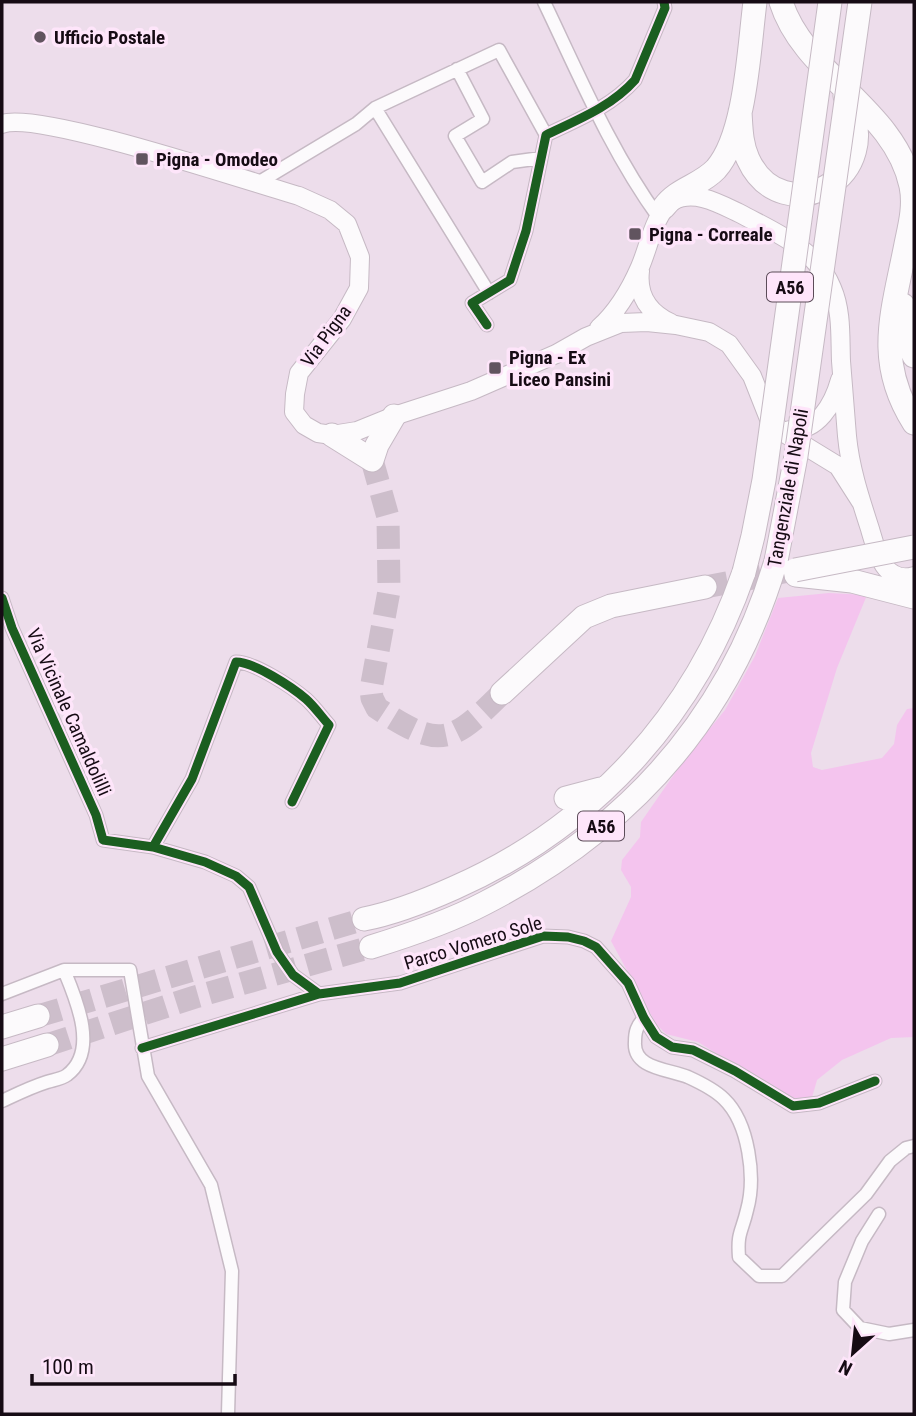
<svg xmlns="http://www.w3.org/2000/svg" width="916" height="1416" viewBox="0 0 916 1416" font-family="'Roboto Condensed',sans-serif">
<style>
.green{fill:#f4c4ee}
.lines{fill:none;stroke-linecap:round;stroke-linejoin:round}
.highway-tunnel{stroke:#cdbecb;stroke-width:23;stroke-dasharray:23 11;stroke-linecap:butt}
.street-casing{stroke:#c6b9c4;stroke-width:15}
.secondary-casing{stroke:#c6b9c4;stroke-width:20}
.highway-casing{stroke:#c6b9c4;stroke-width:25}
.street{stroke:#fcfafc;stroke-width:12}
.secondary{stroke:#fcfafc;stroke-width:18}
.highway{stroke:#fcfafc;stroke-width:23}
.highway-bridge-casing{stroke:#c6b9c4;stroke-width:25;stroke-linecap:butt}
.highway-bridge{stroke:#fcfafc;stroke-width:23}
.cycleway-casing{stroke:#fee5fa;stroke-width:13}
.cycleway{stroke:#1b5e20;stroke-width:9}
.poi-dot{fill:#61545f;stroke:#fee5fa;stroke-width:2.5}
.labels{text-anchor:middle;dominant-baseline:central;stroke-width:7;stroke-linejoin:round;paint-order:stroke}
.shield{fill:#fee5fa;stroke:#5c4c59;stroke-width:2}
.shield-label{font-size:18px;font-weight:bold;fill:#160b14}
.poi-label{font-size:19px;font-weight:bold;fill:#160b14;stroke:#fee5fa;text-anchor:start}
.street-label{font-size:19px;fill:#160b14;stroke:#fee5fa}
</style>
<rect width="100%" height="100%" fill="#edddeb"/>
<!-- green -->
<path class="green" d="M829,593L867,595L837,668L811,753L813,767L822,770L882,758L894,744L897,725L907,709L914,708V1037L891,1038L842,1060L817,1080L811,1101H793L698,1042L666,1034L656,1024L611,941L631,897V887L621,870L622,860L640,837L641,822L684,760L725,710L755,656L778,598Z"/>
<g class="lines">
<!-- highway-tunnel -->
<path class="highway-tunnel" d="M372,460L388,517L389,591L371,689L372,698L377,708C440,750 451,744 502,693
M705,587L789,571
M38,1016L364,919
M47,1045L195,997L371,947"/>
<defs>
<path id="street" d="M544,2C579,75 611,152 659,218
M457,69L483,119L455,136L482,182L512,162L541,158
M375,108L489,293
M256,184L356,124L375,108L499,50L546,135
M487,325L472,303L510,280L526,231L546,135C577,120 611,107 635,80L665,8L664,2
M2,598L12,628L96,815L103,840L153,847L205,862L236,876L249,887L277,952L293,975L319,994
M153,847L192,779L236,662C254,662 292,687 306,699C314,706 321,716 329,725L292,802
M2,994L64,970H130L148,1076L211,1185L232,1271L228,1414
M644,1018C637,1026 635,1031 635,1042C633,1069 669,1069 688,1077C699,1082 716,1091 724,1099C749,1123 756,1178 747,1210C742,1232 737,1232 739,1257L759,1276H782L866,1194L890,1161L906,1148L914,1146
M142,1048L319,994L400,983L543,936L568,937L584,941L596,947L628,983L644,1018L656,1037L672,1047L693,1050L735,1071L793,1106L819,1103L875,1081
M2,1101C17,1094 31,1087 47,1082C53,1080 62,1079 67,1075C99,1051 76,999 64,970
M879,1214L862,1241L845,1282L843,1310L860,1328L889,1334L914,1330"/>
<path id="secondary" d="M2,124C37,110 250,182 299,196L330,210L347,224L360,257L359,288L342,319L299,373L295,394L294,412L304,425L318,433L332,435L357,431L394,416L471,391L556,354L586,337L621,323L647,322L676,325L709,332L729,344L752,376L769,419L784,433L838,466L861,502
M640,271C637,296 649,313 671,323
M599,328C618,311 630,290 640,267C649,247 654,213 673,201C694,189 720,204 739,213C774,232 816,248 832,288C842,311 840,337 841,361C843,386 845,411 847,436C850,468 860,498 870,529C876,550 884,585 914,576
M790,430C818,431 833,405 840,380"/>
<path id="highway" d="M781,2C804,75 895,109 911,186C915,206 910,225 906,244C893,312 874,360 914,423
M740,112C741,128 741,144 748,159C782,234 892,178 845,96
M664,207C678,188 700,186 716,169C746,135 749,47 755,2
M903,305L904,331L914,356
M332,435L372,460L377,445L394,416
M796,575L852,581L914,597
M502,693L584,617L611,606L705,587
M566,798L600,789
M364,919C395,913 425,901 454,888C593,827 695,715 744,572
M371,947C410,935 449,922 485,903C629,829 730,717 776,561
M2,1027L38,1016
M2,1059L47,1045"/>
</defs>
<!-- street casing -->
<use href="#street" class="street-casing"/>
<!-- secondary casing -->
<use href="#secondary" class="secondary-casing"/>
<!-- highway casing -->
<use href="#highway" class="highway-casing"/>
<!-- street -->
<use href="#street" class="street"/>
<!-- secondary -->
<use href="#secondary" class="secondary"/>
<!-- highway -->
<use href="#highway" class="highway"/>
<defs>
<path id="highway-bridge" d="M776,561L796,456L860,2
M795,570L914,547
M744,572L753,536L764,480L830,2"/>
</defs>
<!-- highway-bridge casing -->
<use href="#highway-bridge" class="highway-bridge-casing"/>
<!-- highway-bridge -->
<use href="#highway-bridge" class="highway-bridge"/>
<defs>
<path id="cycleway" d="M487,325L472,303L510,280L526,231L546,135C577,120 611,107 635,80L665,8L664,2
M2,598L12,628L96,815L103,840L153,847L205,862L236,876L249,887L277,952L293,975L319,994
M153,847L192,779L236,662C254,662 292,687 306,699C314,706 321,716 329,725L292,802
M142,1048L319,994L400,983L543,936L568,937L584,941L596,947L628,983L644,1018L656,1037L672,1047L693,1050L735,1071L793,1106L819,1103L875,1081"/>
</defs>
<!-- cycleway casing -->
<use href="#cycleway" class="cycleway-casing"/>
<!-- cycleway -->
<use href="#cycleway" class="cycleway"/>
</g>
<!-- markers -->
<g class="poi-dot">
<circle cx="40" cy="37" r="7"/>
<rect x="135" y="152" width="14" height="14" rx="3.5"/>
<rect x="628" y="227" width="14" height="14" rx="3.5"/>
<rect x="488" y="361" width="14" height="14" rx="3.5"/>
</g>
<g class="labels">
<!-- shield labels -->
<g class="shield">
<rect x="767" y="272.5" width="46" height="29" rx="5"/>
<rect x="578" y="811.5" width="46" height="29" rx="5"/>
</g>
<g class="shield-label">
<text x="790" y="287">A56</text>
<text x="601" y="826">A56</text>
</g>
<!-- poi labels -->
<g class="poi-label">
<text x="54" y="37">Ufficio Postale</text>
<text x="156" y="159">Pigna - Omodeo</text>
<text x="649" y="234">Pigna - Correale</text>
<text x="509" y="357">Pigna - Ex<tspan x="509" dy="22">Liceo Pansini</tspan></text>
</g>
<!-- street labels -->
<g class="street-label">
<text transform="translate(326 336) rotate(-54)">Via Pigna</text>
<text transform="translate(788 488) rotate(-80)">Tangenziale di Napoli</text>
<text transform="translate(69 712) rotate(66)">Via Vicinale Camaldolilli</text>
<text transform="translate(473 943) rotate(-17)">Parco Vomero Sole</text>
</g>
</g>
<!-- border -->
<rect width="916" height="1416" fill="none" stroke="#160b14" stroke-width="7"/>
<!-- north arrow -->
<g transform="translate(853 1353) rotate(207)" stroke="#fee5fa" stroke-width="5" paint-order="stroke">
<path d="M0-5L12 26L0 18L-12 26Z" fill="#160b14"/>
<text y="-10" font-size="19" font-weight="bold" text-anchor="middle" fill="#160b14">N</text>
</g>
<!-- scale -->
<path d="M32 1374v10h203v-10" fill="none" stroke="#160b14" stroke-width="3.5"/>
<text x="42" y="1374" font-size="21" fill="#160b14" stroke="#fee5fa" stroke-width="5" paint-order="stroke">100 m</text>
</svg>
